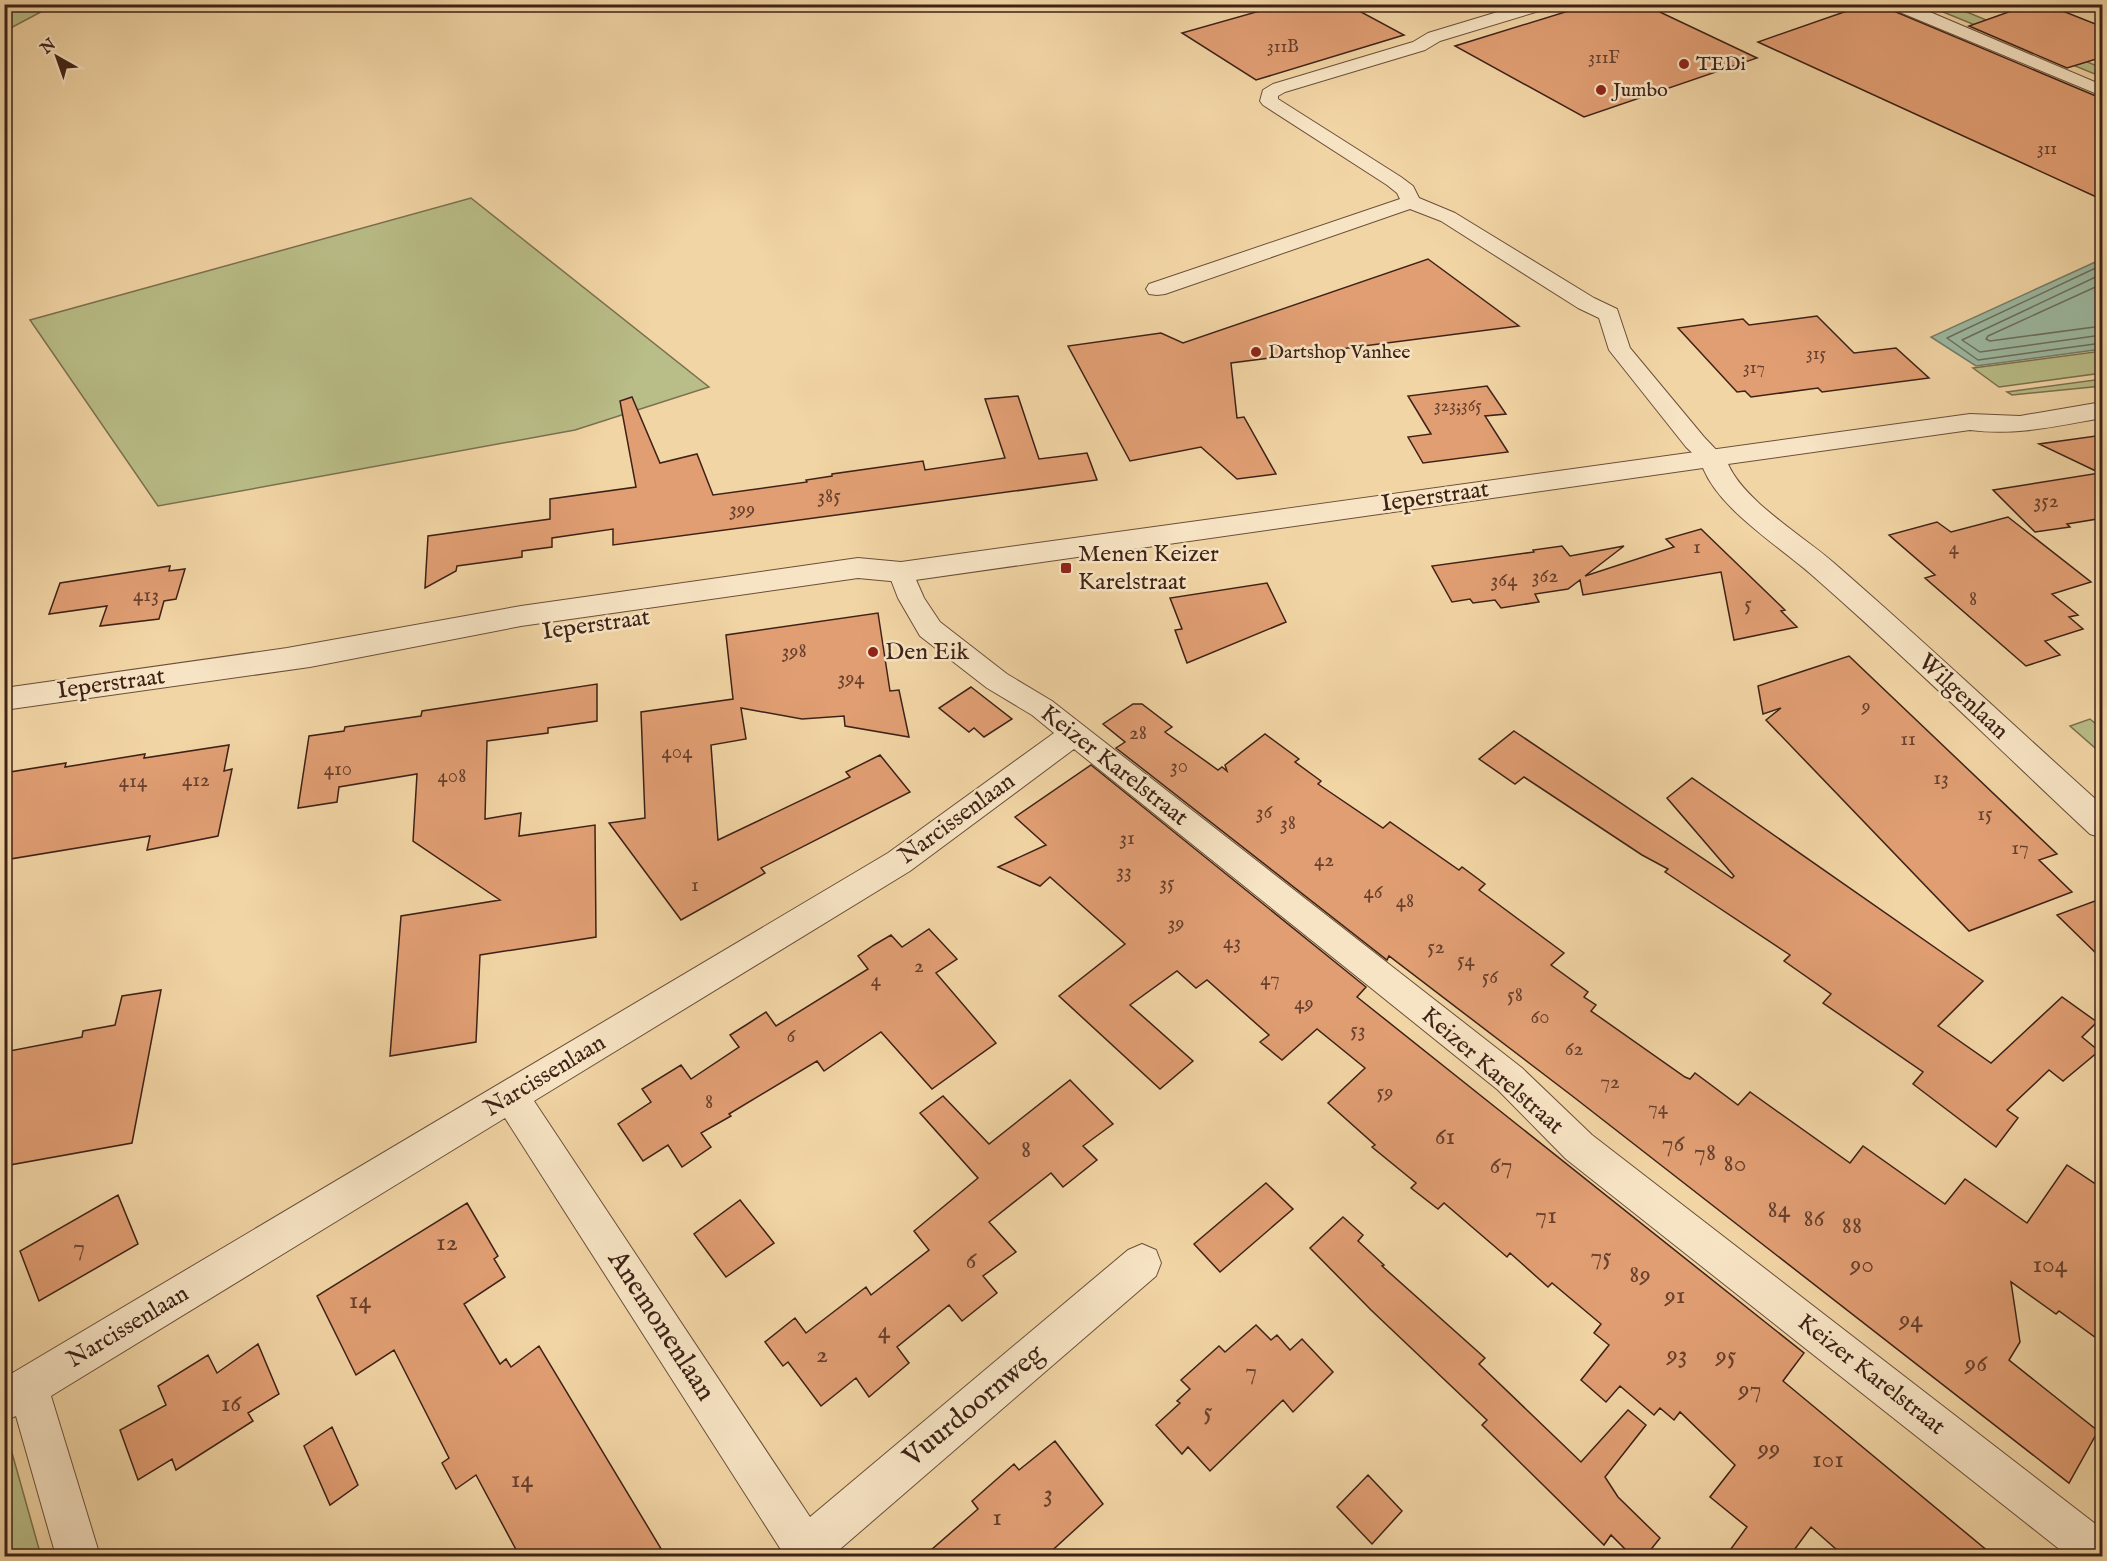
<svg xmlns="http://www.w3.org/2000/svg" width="2107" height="1561" viewBox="0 0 2107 1561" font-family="'IM FELL English',serif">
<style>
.green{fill:#b9bd87;stroke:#7c704f;stroke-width:1.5}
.water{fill:#9cb9a1;stroke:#767d6a;stroke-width:1.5}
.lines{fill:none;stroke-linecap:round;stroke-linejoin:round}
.shore{stroke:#6d6e5c;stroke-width:1.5}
.building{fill:#e19e73;stroke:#3e2217;stroke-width:1.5}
.minor-casing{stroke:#6b4f3a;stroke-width:2}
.tertiary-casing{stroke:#6b4f3a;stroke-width:2}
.minor{fill:#f7e4c4;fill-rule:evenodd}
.tertiary{fill:#f7e4c4;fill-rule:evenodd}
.poi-dot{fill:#8f2418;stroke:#f7e4c4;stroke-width:2}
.labels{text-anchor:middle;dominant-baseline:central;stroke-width:5;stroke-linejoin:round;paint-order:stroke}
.far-number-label{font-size:18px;fill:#67412e}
.far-poi-label{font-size:20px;fill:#3e2217;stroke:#f7e4c4;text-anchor:start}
.number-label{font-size:21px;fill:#67412e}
.street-label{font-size:24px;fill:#3e2217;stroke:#f7e4c4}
.poi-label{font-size:24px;fill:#3e2217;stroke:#f7e4c4;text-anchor:start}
.near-number-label{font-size:26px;fill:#67412e}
.near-street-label{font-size:28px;fill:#3e2217;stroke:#f7e4c4}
</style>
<rect width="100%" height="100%" fill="#f2d5a5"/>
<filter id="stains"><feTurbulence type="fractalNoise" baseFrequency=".00333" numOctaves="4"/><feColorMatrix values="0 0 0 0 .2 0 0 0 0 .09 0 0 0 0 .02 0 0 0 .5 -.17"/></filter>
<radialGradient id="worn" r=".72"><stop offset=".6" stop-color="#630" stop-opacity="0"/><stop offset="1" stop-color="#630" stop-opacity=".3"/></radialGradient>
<!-- green -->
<path class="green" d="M5,4H54V5L5,31Z
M1926,5H1950L2102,68V77Z
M471,198L709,387L575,430L158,506L30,320Z
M2102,351V373L1999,387L1973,368Z
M2102,379V386L2012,395L2007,392Z
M2090,719L2102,729V754L2070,726Z
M4,1428H5L41,1556H5Z"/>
<!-- water -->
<path class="water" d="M2102,259V349L1976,366L1931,337Z"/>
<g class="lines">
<!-- shore -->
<path class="shore" d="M2102,265L1947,338L1978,360L2102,343
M2102,274L1962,340L1980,352L2102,335
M2102,284L1988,336L1986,339L1990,341L2102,326"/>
</g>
<!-- building -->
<path class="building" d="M1284,4L1350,6L1404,35L1256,80L1182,33Z
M1591,4H1643L1757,58L1584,117L1455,46Z
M1867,4H1877L2103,99V200L1758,42Z
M2031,4H2045L2103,27V57L2067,68L1969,26Z
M1428,259L1519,326L1231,363L1237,418L1244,417L1276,474L1237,479L1201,447L1130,461L1068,346L1161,333L1183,343Z
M1817,316L1854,353L1896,348L1929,378L1822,392L1818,388L1751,397L1745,391L1737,392L1678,328L1743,319L1749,325Z
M1487,386L1506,414L1485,416L1508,452L1423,463L1408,437L1431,434L1408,396Z
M1018,396L1039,459L1087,453L1097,480L613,545V529L552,538V547L522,551V557L457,566L456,571L425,588L428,536L550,519V499L636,487L620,401L632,397L660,463L697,454L713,495L807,482L806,480L832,476V474L923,461L925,470L1005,458L985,399Z
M2103,435V518L2067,524L2070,527L2035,532L1993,490L2100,473L2039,444Z
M2008,517L2091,582L2052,594L2078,615L2069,617L2083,629L2045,641L2060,655L2026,666L1925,578L1935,575L1889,535L1937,522L1951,532Z
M1701,529L1785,610L1781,611L1797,627L1734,640L1721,572L1583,595L1580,580L1568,589L1535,594L1539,602L1501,608L1495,600L1473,603L1470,599L1452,602L1432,566L1534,552L1533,550L1562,546L1570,556L1624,546L1585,576L1674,547L1666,539Z
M170,566L169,571L185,569L176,599L164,601L159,619L100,626L107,606L49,614L60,583Z
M1267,583L1286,622L1187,663L1175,630L1182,629L1170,598Z
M878,613L890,691L899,690L909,737L845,726L844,716L802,719L741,708L746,739L711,745L718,840L850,777L846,772L880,755L910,792L761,868L765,873L681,920L609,823L645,818L641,712L733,699L726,635Z
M1849,656L2057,854L2039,860L2072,892L1969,931L1766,720L1781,708L1763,714L1758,686Z
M597,684V721L548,728V733L487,741L485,819L521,813L519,836L595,825L596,937L480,955L476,1042L390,1056L401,916L500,900L413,841L417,774L339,787L337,802L298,808L309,736L344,731L345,727L421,716L422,711Z
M971,687L1012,719L984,737L974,728L969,732L939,708Z
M1133,704H1142L1172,727L1165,732L1218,770L1222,767L1227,771L1225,765L1265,734L1299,759L1295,762L1321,781L1318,784L1383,828L1390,822L1459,870L1462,867L1485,884L1479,890L1564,953L1551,965L1588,992L1584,997L1596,1005L1591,1011L1685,1077L1690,1079L1695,1073L1738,1105L1750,1092L1850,1163L1863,1146L1945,1204L1965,1179L2027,1223L2067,1165L2103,1189V1343L2059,1311L2056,1314L2011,1282L2020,1342L2009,1360L2098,1431L2069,1483L1571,1095L1389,956L1387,960L1116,748L1125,742L1103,724Z
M1514,731L1732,878L1734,876L1667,798L1692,778L1983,981L1938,1026L1991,1063L2062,997L2097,1022L2082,1037L2099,1051L2063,1081L2049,1070L2007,1110L2018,1118L1996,1147L1913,1084L1923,1072L1823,1003L1831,994L1784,961L1790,955L1665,872L1668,869L1642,855L1524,777L1515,784L1479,759Z
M229,745L224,771L232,769L218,836L147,850L150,836L4,860V773L66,763L65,767L145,754L144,758Z
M1091,765L1366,987L1357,997L1804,1353L1783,1381L1995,1557H1845L1811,1527L1789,1557H1725L1747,1527L1710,1497L1735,1465L1680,1412L1674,1420L1660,1408L1654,1415L1620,1386L1606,1402L1581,1380L1609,1345L1594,1333L1601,1324L1552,1283L1548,1287L1510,1253L1507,1257L1444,1203L1438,1209L1411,1188L1416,1183L1372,1147L1375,1145L1328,1103L1365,1068L1317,1029L1282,1060L1260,1042L1269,1035L1207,980L1196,988L1177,971L1130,1005L1193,1061L1160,1089L1059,996L1125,944L1050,877L1040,886L998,867L1046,845L1015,817Z
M2103,898V960L2057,915Z
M929,929L957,959L936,973L996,1043L932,1089L881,1032L824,1071L817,1061L729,1114L731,1116L701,1133L711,1147L682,1167L668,1145L643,1161L618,1124L651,1102L642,1089L681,1065L691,1079L739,1047L730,1035L746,1025L766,1012L776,1026L868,969L858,956L874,945L891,935L902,947Z
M161,990L132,1143L4,1166V1052L82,1037L83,1031L115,1025L122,996Z
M1070,1080L1113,1124L1083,1146L1097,1160L1063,1187L1051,1173L989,1222L1016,1252L983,1276L997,1293L962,1321L949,1305L897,1347L909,1363L869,1397L856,1378L821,1406L788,1362L783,1366L765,1342L795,1318L806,1333L866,1287L871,1295L929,1250L914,1231L978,1178L920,1113L943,1096L989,1144Z
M1266,1183L1293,1209L1220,1272L1194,1244Z
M118,1195L138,1244L39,1301L20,1251Z
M740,1200L774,1243L726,1277L694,1234Z
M467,1203L498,1256L494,1259L505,1277L464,1304L500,1364L506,1359L511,1367L539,1346L666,1557H520L476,1475L456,1489L442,1463L449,1458L394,1350L356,1375L317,1296Z
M1343,1217L1363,1235L1358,1241L1384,1265L1382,1266L1485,1358L1479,1364L1581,1462L1628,1410L1646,1425L1605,1477L1618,1497L1660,1538L1645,1557H1633L1611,1535L1604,1545L1482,1425L1487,1420L1371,1310L1310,1248Z
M1256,1325L1271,1340L1277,1335L1290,1350L1302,1339L1333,1372L1293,1412L1283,1400L1210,1471L1188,1447L1182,1454L1156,1425L1180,1403L1177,1401L1190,1389L1181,1380L1219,1346L1225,1352Z
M258,1344L279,1394L248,1413L253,1421L176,1470L172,1459L138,1480L120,1430L166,1405L158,1386L208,1355L217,1373Z
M332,1427L358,1485L330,1505L304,1446Z
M1055,1441L1103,1504L1045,1557H923L978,1509L972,1501L1014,1464L1019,1470Z
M1368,1475L1402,1511L1372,1544L1337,1507Z"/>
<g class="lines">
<defs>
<path id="minor" d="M1524,4H1551L1549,8L1440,41L1425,50L1285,92L1278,96V99L1401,177L1413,186L1419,198L1455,213L1594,298L1617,309L1630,348L1704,437L1724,458L1721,463L1712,465L1703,463L1686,447L1609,350L1599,318L1578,308L1441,221L1410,209L1165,294L1157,295L1149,294L1146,289L1149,284L1400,199L1397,193L1387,185L1263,105L1260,101L1263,90L1273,84L1413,42L1428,33Z
M1888,4H1911L2102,85V96L1890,8Z
M901,563L910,566L924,598L940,622L1007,674L1052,701L1522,1068L1592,1135L2102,1529V1556H2068L1566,1159L1498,1090L1074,749L910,871L534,1101L810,1517L1128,1250L1142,1244L1156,1250L1161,1263L1156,1276L832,1556H785L505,1118L51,1396L100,1556H56L16,1416L4,1421V1378L888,853L1054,733L1032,715L987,688L920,636L898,598L888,572L892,566Z"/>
<path id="tertiary" d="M2102,402V418C2058,426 2015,436 1970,430L1728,464C1744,501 1803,536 1834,563C1925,642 2013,725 2102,805V838L2090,834C1998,748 1908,659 1813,576C1778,545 1721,511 1703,468L901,582L858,578L521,626L310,667L4,710V688L287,648L521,606L858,558L901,562L1970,414L2020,416Z"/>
</defs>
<!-- minor casing -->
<use href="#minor" class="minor-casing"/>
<!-- tertiary casing -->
<use href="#tertiary" class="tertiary-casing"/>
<!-- minor -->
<use href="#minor" class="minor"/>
<!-- tertiary -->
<use href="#tertiary" class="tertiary"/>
</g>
<!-- markers -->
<g class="poi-dot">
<circle cx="1684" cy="64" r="6"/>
<circle cx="1601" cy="90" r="6"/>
<circle cx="1256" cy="352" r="6"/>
<rect x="1060" y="562" width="12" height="12" rx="3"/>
<circle cx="873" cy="652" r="6"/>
</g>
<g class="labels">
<!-- far-number labels -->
<g class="far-number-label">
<text x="1283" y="47">311B</text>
<text x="1604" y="58">311F</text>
<text x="2047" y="149">311</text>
<text x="1816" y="354">315</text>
<text x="1754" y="368">317</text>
<text x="1458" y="406">323;365</text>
</g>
<!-- far-poi labels -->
<g class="far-poi-label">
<text x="1696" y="64">TEDi</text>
<text x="1613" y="90">Jumbo</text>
<text x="1268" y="352">Dartshop Vanhee</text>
</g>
<!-- number labels -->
<g class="number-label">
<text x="829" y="496">385</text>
<text x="2046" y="501">352</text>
<text x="742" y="509">399</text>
<text x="1697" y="547">1</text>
<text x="1954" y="548">4</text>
<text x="1545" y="576">362</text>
<text x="1504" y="580">364</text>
<text x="146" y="595">413</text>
<text x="1973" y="599">8</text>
<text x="1748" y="604">5</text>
<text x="794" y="651">398</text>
<text x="851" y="678">394</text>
<text x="1866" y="706">9</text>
<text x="1138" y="733">28</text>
<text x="1908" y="739">11</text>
<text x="677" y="752">404</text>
<text x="1179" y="766">30</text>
<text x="338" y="769">410</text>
<text x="452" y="776">408</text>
<text x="1941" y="778">13</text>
<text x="196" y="780">412</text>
<text x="133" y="781">414</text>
<text x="1264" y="812">36</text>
<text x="1985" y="814">15</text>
<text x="1288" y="823">38</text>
<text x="1127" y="838">31</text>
<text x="2020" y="848">17</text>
<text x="1324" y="860">42</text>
<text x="1124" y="871">33</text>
<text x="1167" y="883">35</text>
<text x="695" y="885">1</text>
<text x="1373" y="892">46</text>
<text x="1405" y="901">48</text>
<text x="1176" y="923">39</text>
<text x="1232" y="942">43</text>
<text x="1436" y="947">52</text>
<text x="1466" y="960">54</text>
<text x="919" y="966">2</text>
<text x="1490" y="977">56</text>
<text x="1270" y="979">47</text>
<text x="876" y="980">4</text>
<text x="1515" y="995">58</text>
<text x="1304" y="1003">49</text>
<text x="1540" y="1017">60</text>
<text x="1358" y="1030">53</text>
<text x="791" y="1036">6</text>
<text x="1574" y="1049">62</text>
<text x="1610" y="1082">72</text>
<text x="1385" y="1092">59</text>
<text x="709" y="1102">8</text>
<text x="1658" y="1108">74</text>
</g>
<!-- street labels -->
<g class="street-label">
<text transform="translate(1435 497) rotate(-8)">Ieperstraat</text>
<text transform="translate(596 625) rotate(-8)">Ieperstraat</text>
<text transform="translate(111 684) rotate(-8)">Ieperstraat</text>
<text transform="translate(1963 697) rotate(43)">Wilgenlaan</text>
<text transform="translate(1114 766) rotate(38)">Keizer Karelstraat</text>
<text transform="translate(957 819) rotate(-36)">Narcissenlaan</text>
<text transform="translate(1492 1071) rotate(41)">Keizer Karelstraat</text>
<text transform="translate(545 1076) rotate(-31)">Narcissenlaan</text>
<text transform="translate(128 1327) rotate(-31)">Narcissenlaan</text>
<text transform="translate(1871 1375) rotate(38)">Keizer Karelstraat</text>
</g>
<!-- poi labels -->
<g class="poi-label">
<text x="1078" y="554">Menen Keizer<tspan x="1078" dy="28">Karelstraat</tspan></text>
<text x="885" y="652">Den Eik</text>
</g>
<!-- near-number labels -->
<g class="near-number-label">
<text x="1445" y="1136">61</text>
<text x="1673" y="1143">76</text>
<text x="1026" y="1149">8</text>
<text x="1705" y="1152">78</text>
<text x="1735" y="1163">80</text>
<text x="1501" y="1165">67</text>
<text x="1779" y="1209">84</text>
<text x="1546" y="1215">71</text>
<text x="1814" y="1218">86</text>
<text x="1852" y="1225">88</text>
<text x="447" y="1242">12</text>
<text x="79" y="1247">7</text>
<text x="1601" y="1256">75</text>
<text x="971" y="1260">6</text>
<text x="1862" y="1264">90</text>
<text x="2050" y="1264">104</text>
<text x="1640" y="1274">89</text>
<text x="1675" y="1295">91</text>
<text x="360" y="1300">14</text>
<text x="1911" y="1319">94</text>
<text x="884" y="1330">4</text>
<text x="822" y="1354">2</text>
<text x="1677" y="1354">93</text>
<text x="1726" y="1355">95</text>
<text x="1976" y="1363">96</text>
<text x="1251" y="1371">7</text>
<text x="1750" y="1389">97</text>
<text x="231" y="1403">16</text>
<text x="1208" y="1411">5</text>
<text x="1769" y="1448">99</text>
<text x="1828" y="1459">101</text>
<text x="522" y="1479">14</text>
<text x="1048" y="1493">3</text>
<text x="997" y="1517">1</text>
</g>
<!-- near-street labels -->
<g class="near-street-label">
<text transform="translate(661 1326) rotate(57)">Anemonenlaan</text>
<text transform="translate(974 1406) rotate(-40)">Vuurdoornweg</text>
</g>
</g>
<!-- margin -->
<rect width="2107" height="1561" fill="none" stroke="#f2d5a5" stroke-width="24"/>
<rect x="6" y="6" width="2095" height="1549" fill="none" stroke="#3e2217" stroke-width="3"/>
<rect x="12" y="12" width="2083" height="1537" fill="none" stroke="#3e2217" stroke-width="1.5"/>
<!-- north arrow -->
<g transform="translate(57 57) rotate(320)" stroke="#f7e4c4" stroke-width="4.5" paint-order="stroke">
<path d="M0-4.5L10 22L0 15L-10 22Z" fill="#3e2217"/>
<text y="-9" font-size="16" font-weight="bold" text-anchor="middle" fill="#3e2217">N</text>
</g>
<rect width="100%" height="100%" filter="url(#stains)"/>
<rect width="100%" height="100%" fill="url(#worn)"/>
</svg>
